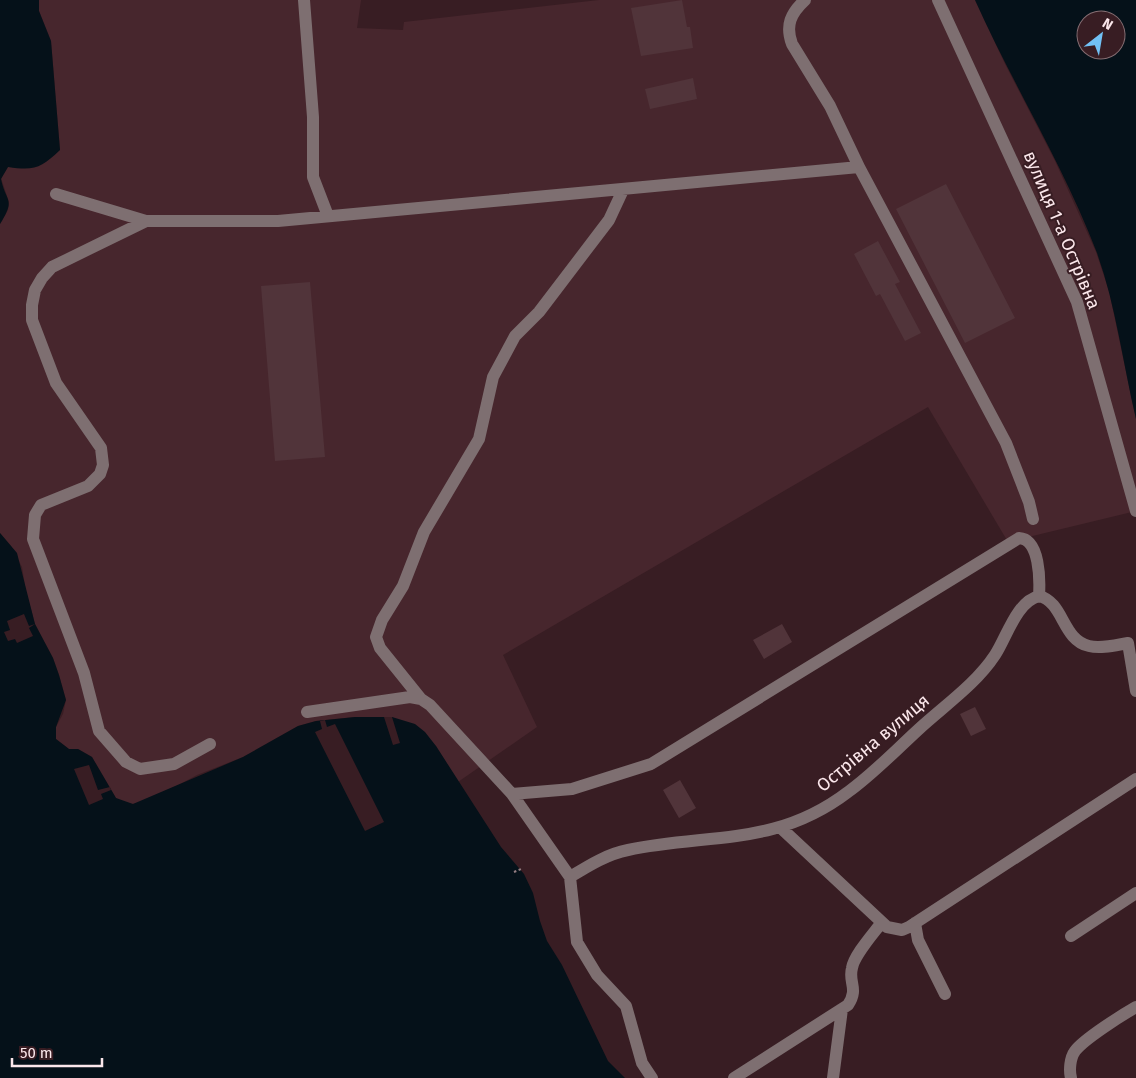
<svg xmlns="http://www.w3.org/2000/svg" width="1136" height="1078" viewBox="0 0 1136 1078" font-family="'Fira Sans',sans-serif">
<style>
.built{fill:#47262d}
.water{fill:#051119;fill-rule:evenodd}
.pier{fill:#381d23}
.building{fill:#51343a}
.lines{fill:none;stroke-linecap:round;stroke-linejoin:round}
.path{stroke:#957e83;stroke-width:2;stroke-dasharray:2.5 2.5;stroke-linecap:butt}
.minor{stroke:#7e6f71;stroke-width:12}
.labels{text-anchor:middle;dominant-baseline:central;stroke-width:4;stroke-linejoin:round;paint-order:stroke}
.street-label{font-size:18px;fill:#fbe7eb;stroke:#381d23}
</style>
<rect width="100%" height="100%" fill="#381d23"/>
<!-- built -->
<path class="built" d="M39,0H361L357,28L403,30L404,22L599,0H975L1005,64L1055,161L1096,252L1109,291L1136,419V511L1008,542L928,407L503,655L537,727L458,782L436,746L392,717H355L316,721L298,726L243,757L197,775L171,789L145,801L132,804L124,803L116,798L92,757L78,749H69L56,739V727L63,714L66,700L59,675L53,658L35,624L26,592L22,567L11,546L0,533V224L8,210L9,202L1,178L8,167L60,150L51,41L39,11Z"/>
<!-- water -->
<path class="water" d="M0,0H39V11L51,41L60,150C41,168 35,171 8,167L1,179C6,203 16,198 0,224Z
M975,0H1136V419C1123,364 1116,306 1097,253C1064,166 1013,85 975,0ZM1086,20H1116V50H1086Z
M0,533L17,553L35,624L53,658L59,675L66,700L56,727V739L69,749H78L92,757L116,798L133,804L243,757L298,726L316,721L355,717H392L415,724L425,732L436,746L501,847L524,874L533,893L540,921L547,941L562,965L608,1061L625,1078H0Z"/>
<!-- pier -->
<path class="pier" d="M24,614L29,626L35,624L29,628L33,636L17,643L15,639L8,641L4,632L10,630L7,621Z
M384,717H392L400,743L393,745Z
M325,720L327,727L335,724L384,822L365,831L315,732L322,729L320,721Z
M89,765L98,790L110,787L111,790L101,794L103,799L89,805L74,769Z"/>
<!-- building -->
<path class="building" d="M682,0L687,27H690L693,48L641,56L631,8Z
M693,78L697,99L650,109L645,89Z
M946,184L1015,318L965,343L896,209Z
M878,241L900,282L895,284L921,333L905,341L880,294L876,296L854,254Z
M310,282L325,457L275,461L261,286Z
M782,624L792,642L764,659L753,640Z
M975,707L986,729L971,736L960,714Z
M680,780L696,808L679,818L663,790Z"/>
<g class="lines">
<!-- path -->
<path class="path" d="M514,872L521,869"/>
<!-- minor -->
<path class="minor" d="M304,0L313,117V177L328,216
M805,0C791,13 785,25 792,44L830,106L859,167L1006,443L1029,502L1033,519
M938,0L1077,302L1136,511
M56,194L146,221H278L859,167
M146,221L52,267L42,278L35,290L32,305V320L56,383L101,448L103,465L100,474L88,486L41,505L35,515L33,539L84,673L99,731L126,762L140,769L174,764L210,744
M1039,596C1064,602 1062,640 1089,646C1101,649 1116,645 1128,643
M1128,643L1136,691
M421,699L380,648L376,637L382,620L403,586L424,532L479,439L493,377L515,336L539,312L609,220L623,190
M307,712L410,697L421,699L430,705L512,794L570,877L577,942L597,975L626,1006L642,1063L652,1078
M512,794L572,789L651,764L1019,538C1040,539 1040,580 1039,596
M781,828L887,927L902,930L909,927L1136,779
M570,877C588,866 607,854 628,850C709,833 776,847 848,792C873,774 896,750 919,729C944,706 976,684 995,655C1007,637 1016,602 1039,596
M915,923L918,940L945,994
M1071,936L1136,893
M734,1078L848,1005C859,988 848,983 852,968C854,955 874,933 882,922
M833,1078L842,1009
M1071,1078C1069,1070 1070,1058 1075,1051C1084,1039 1122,1015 1136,1007"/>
</g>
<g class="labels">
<!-- street labels -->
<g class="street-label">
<text transform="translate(1062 230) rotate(67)">вулиця 1-а Острівна</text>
<text transform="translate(873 743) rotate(-40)">Острівна вулиця</text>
</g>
</g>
<!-- north arrow -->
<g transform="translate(1101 35) rotate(31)"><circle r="24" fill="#381d23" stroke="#866e73"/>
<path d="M0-4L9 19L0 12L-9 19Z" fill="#71c1f5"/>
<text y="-8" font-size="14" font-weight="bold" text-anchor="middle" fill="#fbe7eb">N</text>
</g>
<!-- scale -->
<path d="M12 1058v8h90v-8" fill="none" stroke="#fbe7eb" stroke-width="2.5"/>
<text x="20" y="1058" font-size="15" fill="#fbe7eb" stroke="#381d23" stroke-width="4" paint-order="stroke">50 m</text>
</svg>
